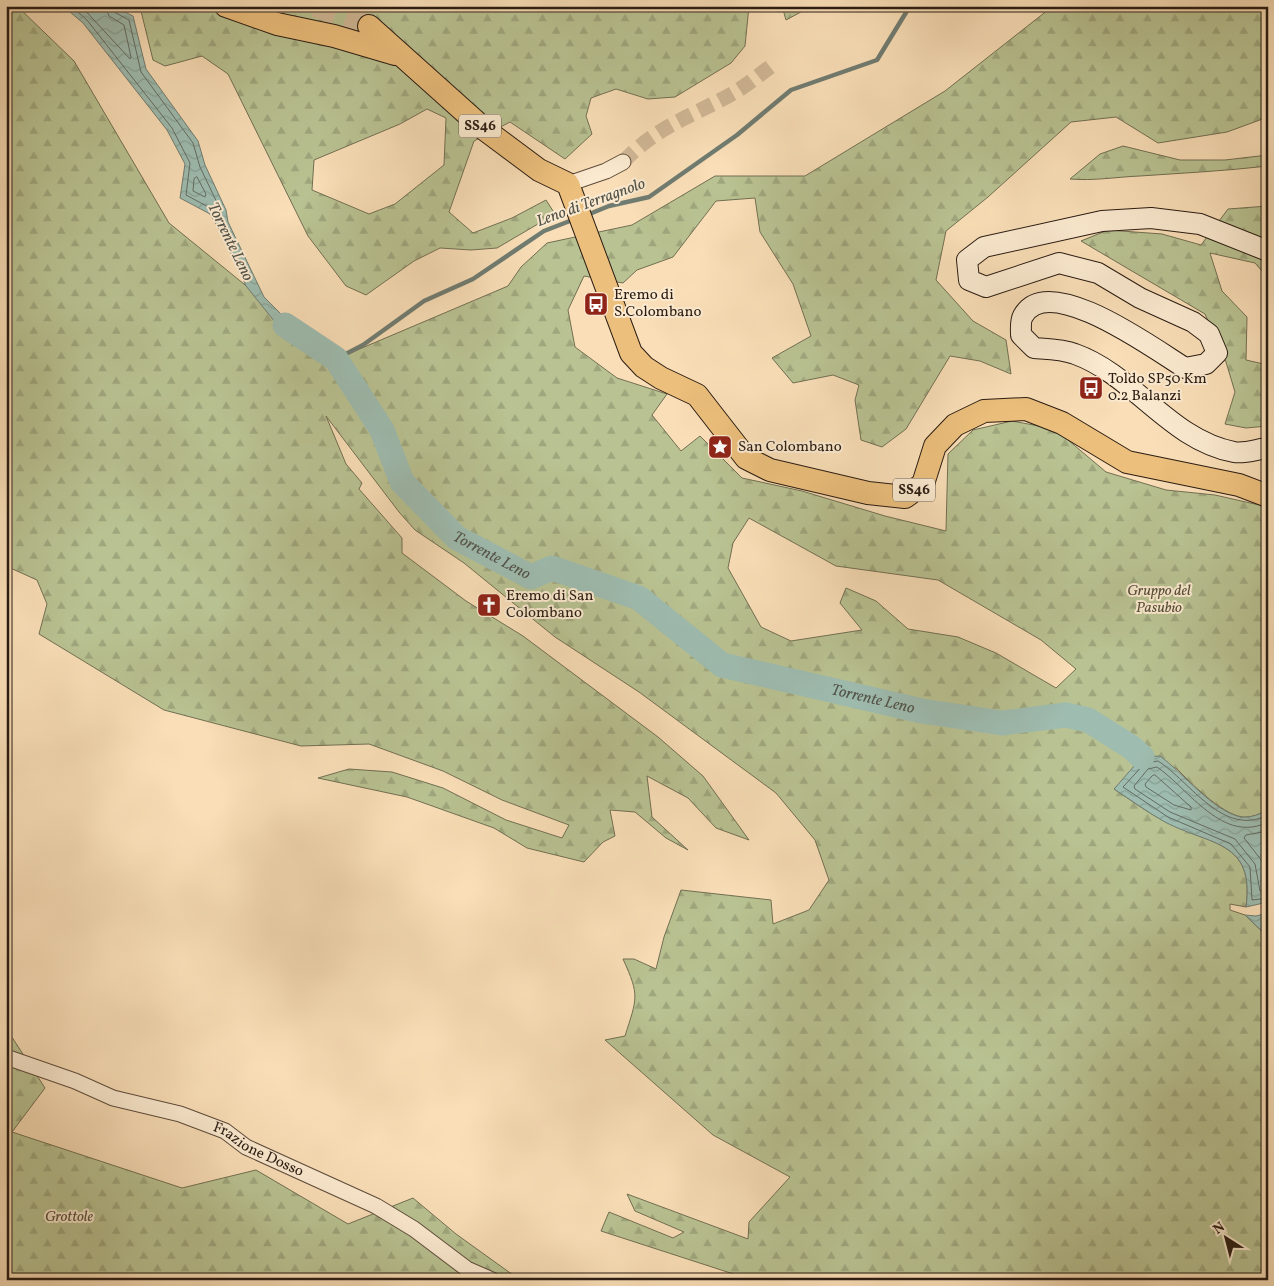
<svg xmlns="http://www.w3.org/2000/svg" width="1274" height="1286" viewBox="0 0 1274 1286" font-family="Vollkorn,serif">
<style>
.forest{fill:url(#forest-firs);stroke:#726f52;fill-rule:evenodd}
.water{fill:url(#water-waves);stroke:#707c71}
.lines{fill:none;stroke-linecap:round;stroke-linejoin:round}
.shore{stroke:#646c62;stroke-width:1}
.stream{stroke:#707c71;stroke-width:4.5}
.river{stroke:#9ebcb0;stroke-width:25}
.street-tunnel{stroke:#d0b796;stroke-width:15;stroke-dasharray:15 8;stroke-linecap:butt}
.primary-tunnel{stroke:#d0b796;stroke-width:22;stroke-dasharray:22 11;stroke-linecap:butt}
.street-casing{stroke:#5e4c3c;stroke-width:17}
.secondary-casing{stroke:#2a1c13;stroke-width:22}
.primary-casing{stroke:#2a1c13;stroke-width:24}
.street{stroke:#fbead0;stroke-width:15}
.secondary{stroke:#fbead0;stroke-width:20}
.primary{stroke:#ecbf7c;stroke-width:22}
.labels{text-anchor:middle;dominant-baseline:central;stroke-width:4;stroke-linejoin:round;paint-order:stroke}
.shield{fill:#fbead0;stroke:#695a4c;stroke-width:1}
.shield-label{font-size:14px;font-weight:bold;fill:#2a1c13}
.poi-label{font-size:15px;fill:#2a1c13;stroke:#fbead0;text-anchor:start}
.park-label{font-size:15px;font-style:italic;fill:#554e39;stroke:#fbead0}
.street-label{font-size:15px;fill:#2a1c13;stroke:#fbead0}
.water-label{font-size:16px;font-style:italic;fill:#53544a;stroke:#fbead0}
</style>
<defs>
<pattern id="forest-firs" width="22" height="20" patternUnits="userSpaceOnUse" patternTransform="scale(1.25)"><rect width="22" height="20" fill="#b9c292"/><path d="M5 1l3.5 6h-7zM16 11l3.5 6h-7z" fill="#9fa67d"/></pattern>
<pattern id="water-waves" width="16" height="10" patternUnits="userSpaceOnUse" patternTransform="scale(1.25)"><rect width="16" height="10" fill="#9ebcb0"/><path d="M0 5q4-4 8 0t8 0" fill="none" stroke="#88a196"/></pattern>
</defs>
<rect width="100%" height="100%" fill="#f9deb7"/>
<filter id="stains"><feTurbulence type="fractalNoise" baseFrequency=".004" numOctaves="4"/><feColorMatrix values="0 0 0 0 .2 0 0 0 0 .09 0 0 0 0 .02 0 0 0 .5 -.17"/></filter>
<radialGradient id="worn" r=".72"><stop offset=".6" stop-color="#630" stop-opacity="0"/><stop offset="1" stop-color="#630" stop-opacity=".3"/></radialGradient>
<!-- forest -->
<path class="forest" d="M6,6H17L74,61L169,223L336,359L508,286L521,267L547,243L632,225L715,176H805L945,91L1053,6H1268V117L1227,132L1158,143L1116,117L1071,122L988,197L946,231L936,280L973,321L1006,340L1011,374L980,361L950,356L906,429L882,447L861,440L855,400L859,385L833,375L793,383L772,358L811,336L793,284L760,232L755,198L716,201L673,257L637,270L623,283L584,276L568,310L575,347L617,378L667,394L652,415L681,451L700,436L742,478L802,491L885,516L946,531L948,454L973,430L1012,421L1055,429L1106,472L1166,490L1215,495L1268,507V810C1260,814 1251,818 1242,817C1220,813 1191,783 1176,768L1129,774L1114,789C1131,800 1148,813 1166,822C1212,845 1255,842 1246,907L1230,904V910L1245,915L1268,937V1280H752L601,1231L609,1212L673,1238L684,1232L635,1211L627,1194L748,1239L749,1222L790,1177L713,1135L605,1040L625,1036C637,998 640,996 623,959H634L656,969L664,937L681,890L771,900L773,924L809,910L829,880L815,840L776,793L639,692L555,637L464,563L415,530L399,512L326,416L346,464L362,483L359,489L402,538V553L466,601L523,636L658,737L703,776L749,840L716,828L688,798L647,776L652,817L688,850L666,838L635,812L610,810L615,836L603,842L584,862L527,848L494,828L407,797L318,778L349,769L392,772L443,788L506,820L562,838L569,825L502,800L443,771L369,744L301,746L164,710L39,634L47,604L37,580L6,566ZM749,518L836,566L938,580L1041,640L1076,669L1056,688L996,653L958,637L908,629L876,601L846,588L840,603L862,630L791,641L761,627L728,568L733,543Z
M131,6H749L745,46L731,63L675,97L648,99L616,89L591,98L586,116L592,134L565,159L510,122L474,141L449,212L473,233L512,218L546,200L555,214L497,248L471,250L440,248L414,261L366,295L346,286L308,236L228,74L202,56L165,66L153,60L141,11ZM427,109L446,118L444,165L395,204L369,214L312,190L314,160L400,124Z
M782,6H812L786,20Z
M1123,146L1180,160H1225L1268,155V166C1225,171 1183,173 1140,176C1116,177 1094,181 1070,179L1100,154Z
M1268,206V278L1255,263L1210,253L1222,291L1247,317L1246,360L1268,365V426L1246,428L1225,424L1235,392L1226,362L1205,314L1081,241L1108,230L1162,234L1201,245L1228,209Z
M6,1028L45,1088L12,1132L182,1188L256,1170L348,1224L413,1198L456,1234L520,1280H6Z"/>
<!-- water -->
<path class="water" d="M63,6H112L133,16L146,69L198,141L205,165L226,210L228,222L264,297L283,316L317,337L304,352L275,322L246,286L224,238L210,214L180,198L185,164L167,130L83,23Z
M1160,756C1182,772 1214,812 1241,817C1251,818 1260,814 1268,810V902L1246,907C1255,840 1211,846 1165,822C1147,812 1131,800 1114,789L1142,757Z
M1268,913V937L1245,915L1256,916Z"/>
<g class="lines">
<!-- shore -->
<path class="shore" d="M71,6L87,20L172,128L190,163L186,195L212,209L221,218V211L200,167L193,143L141,72L129,20L114,12L112,6
M81,6L130,59L131,57L124,25L109,16L105,6
M197,177L206,194L205,197L193,191L194,179Z
M1155,775L1191,807V810L1174,805L1146,787L1145,784L1152,776Z
M1268,815C1223,838 1191,782 1158,761L1145,763L1123,787L1168,817L1231,844L1250,867L1252,900L1268,898
M1268,822C1223,845 1189,789 1157,767L1148,769L1134,786L1135,789L1170,812L1235,839L1255,864L1260,891H1268
M1268,831L1246,835L1244,838L1262,861L1268,884"/>
<!-- stream -->
<path class="stream" d="M587,215L609,206L649,197L737,135L791,90L877,60L910,6
M336,359L363,345L424,301L473,279L544,231L575,219"/>
<!-- river -->
<path class="river" id="s1" d="M285,325L336,359L382,430L402,482L457,538L531,577L552,568L639,598L722,665L922,711L1002,723L1066,715L1088,720L1131,747L1142,757"/>
<!-- street-tunnel -->
<path class="street-tunnel" d="M623,162C658,126 688,118 730,95C745,87 759,75 774,64"/>
<!-- primary-tunnel -->
<path class="primary-tunnel" d="M315,6L369,26"/>
<defs>
<g id="street">
<path d="M568,184L606,171L623,162"/>
<path id="s2" d="M6,1057L75,1081L113,1098L180,1114L225,1131L246,1147L376,1206L414,1229L467,1269L492,1280"/>
</g>
<path id="secondary" d="M1268,251L1200,224L1151,218L1102,221L984,247L967,260L969,280L986,287L1059,263L1098,273L1140,298L1193,322L1209,334L1217,353L1206,364L1185,368C1157,351 1048,270 1023,316C1020,321 1021,329 1021,335L1034,348C1048,349 1062,349 1075,354C1134,375 1170,440 1234,452C1244,454 1258,449 1268,448"/>
<path id="primary" d="M226,6L277,24L334,36L395,54
M369,26L484,129L539,170L568,184L631,353L644,367L661,378L697,395L746,458L770,470L868,493L905,497L923,484L935,446L955,425L984,411L1026,409L1062,423L1127,462L1239,485L1268,496"/>
</defs>
<!-- street casing -->
<use href="#street" class="street-casing"/>
<!-- secondary casing -->
<use href="#secondary" class="secondary-casing"/>
<!-- primary casing -->
<use href="#primary" class="primary-casing"/>
<!-- street -->
<use href="#street" class="street"/>
<!-- secondary -->
<use href="#secondary" class="secondary"/>
<!-- primary -->
<use href="#primary" class="primary"/>
</g>
<!-- icons -->
<defs>
<symbol id="bus-square" viewBox="-11 -11 22 22"><rect x="-9" y="-9" width="18" height="18" rx="4" fill="#8f2418" stroke="#fbead0"/><path d="M-5-6H5V4H4V6H2V4H-2V6H-4V4H-5ZM-3.5-4V0h7V-4ZM-3.5 1.2v1.5H-2V1.2ZM2 1.2v1.5H3.5V1.2Z" fill="#fff"/></symbol>
<symbol id="sight-square" viewBox="-11 -11 22 22"><rect x="-9" y="-9" width="18" height="18" rx="4" fill="#8f2418" stroke="#fbead0"/><path d="M0-6L1.8-2.2L6-1.7L2.9 1.2L3.7 5.4L0 3.3L-3.7 5.4L-2.9 1.2L-6-1.7L-1.8-2.2Z" fill="#fff"/></symbol>
<symbol id="church-square" viewBox="-11 -11 22 22"><rect x="-9" y="-9" width="18" height="18" rx="4" fill="#8f2418" stroke="#fbead0"/><path d="M-1.2-6h2.4v3.5h3.3v2.4h-3.3V6h-2.4V-.1h-3.3v-2.4h3.3Z" fill="#fff"/></symbol>
</defs>
<g fill-rule="evenodd">
<use href="#bus-square" x="582" y="290" width="28" height="28"/>
<use href="#bus-square" x="1077" y="374" width="28" height="28"/>
<use href="#sight-square" x="706" y="433" width="28" height="28"/>
<use href="#church-square" x="475" y="591" width="28" height="28"/>
</g>
<g class="labels">
<!-- shield labels -->
<g class="shield">
<rect x="459" y="114.5" width="42" height="23" rx="4"/>
<rect x="893" y="478.5" width="42" height="23" rx="4"/>
</g>
<g class="shield-label">
<text x="480" y="126">SS46</text>
<text x="914" y="490">SS46</text>
</g>
<!-- poi labels -->
<g class="poi-label">
<text x="614" y="295">Eremo di<tspan x="614" dy="17">S.Colombano</tspan></text>
<text x="1108" y="379">Toldo SP50 Km<tspan x="1108" dy="17">0.2 Balanzi</tspan></text>
<text x="738" y="447">San Colombano</text>
<text x="506" y="596">Eremo di San<tspan x="506" dy="17">Colombano</tspan></text>
</g>
<!-- park labels -->
<g class="park-label">
<text x="1159" y="591">Gruppo del<tspan x="1159" dy="17">Pasubio</tspan></text>
<text x="69" y="1217">Grottole</text>
</g>
<!-- street labels -->
<g class="street-label">
<text stroke="none"><textPath href="#s2" startOffset="270">Frazione Dosso</textPath></text>
</g>
<!-- water labels -->
<g class="water-label">
<text transform="translate(591 203) rotate(-20)">Leno di Terragnolo</text>
<text transform="translate(230 242) rotate(64)">Torrente Leno</text>
<text stroke="none"><textPath href="#s1" startOffset="319">Torrente Leno</textPath></text>
<text stroke="none"><textPath href="#s1" startOffset="740">Torrente Leno</textPath></text>
</g>
</g>
<!-- margin -->
<rect width="1274" height="1286" fill="none" stroke="#f9deb7" stroke-width="25"/>
<rect x="8" y="8" width="1259" height="1271" fill="none" stroke="#2a1c13" stroke-width="2.5"/>
<rect x="12" y="12" width="1249" height="1261" fill="none" stroke="#2a1c13"/>
<!-- north arrow -->
<g transform="translate(1226 1238) rotate(324)" stroke="#fbead0" stroke-width="4" paint-order="stroke">
<path d="M0-4L9 19L0 12L-9 19Z" fill="#2a1c13"/>
<text y="-8" font-size="14" font-weight="bold" text-anchor="middle" fill="#2a1c13">N</text>
</g>
<rect width="100%" height="100%" filter="url(#stains)"/>
<rect width="100%" height="100%" fill="url(#worn)"/>
</svg>
